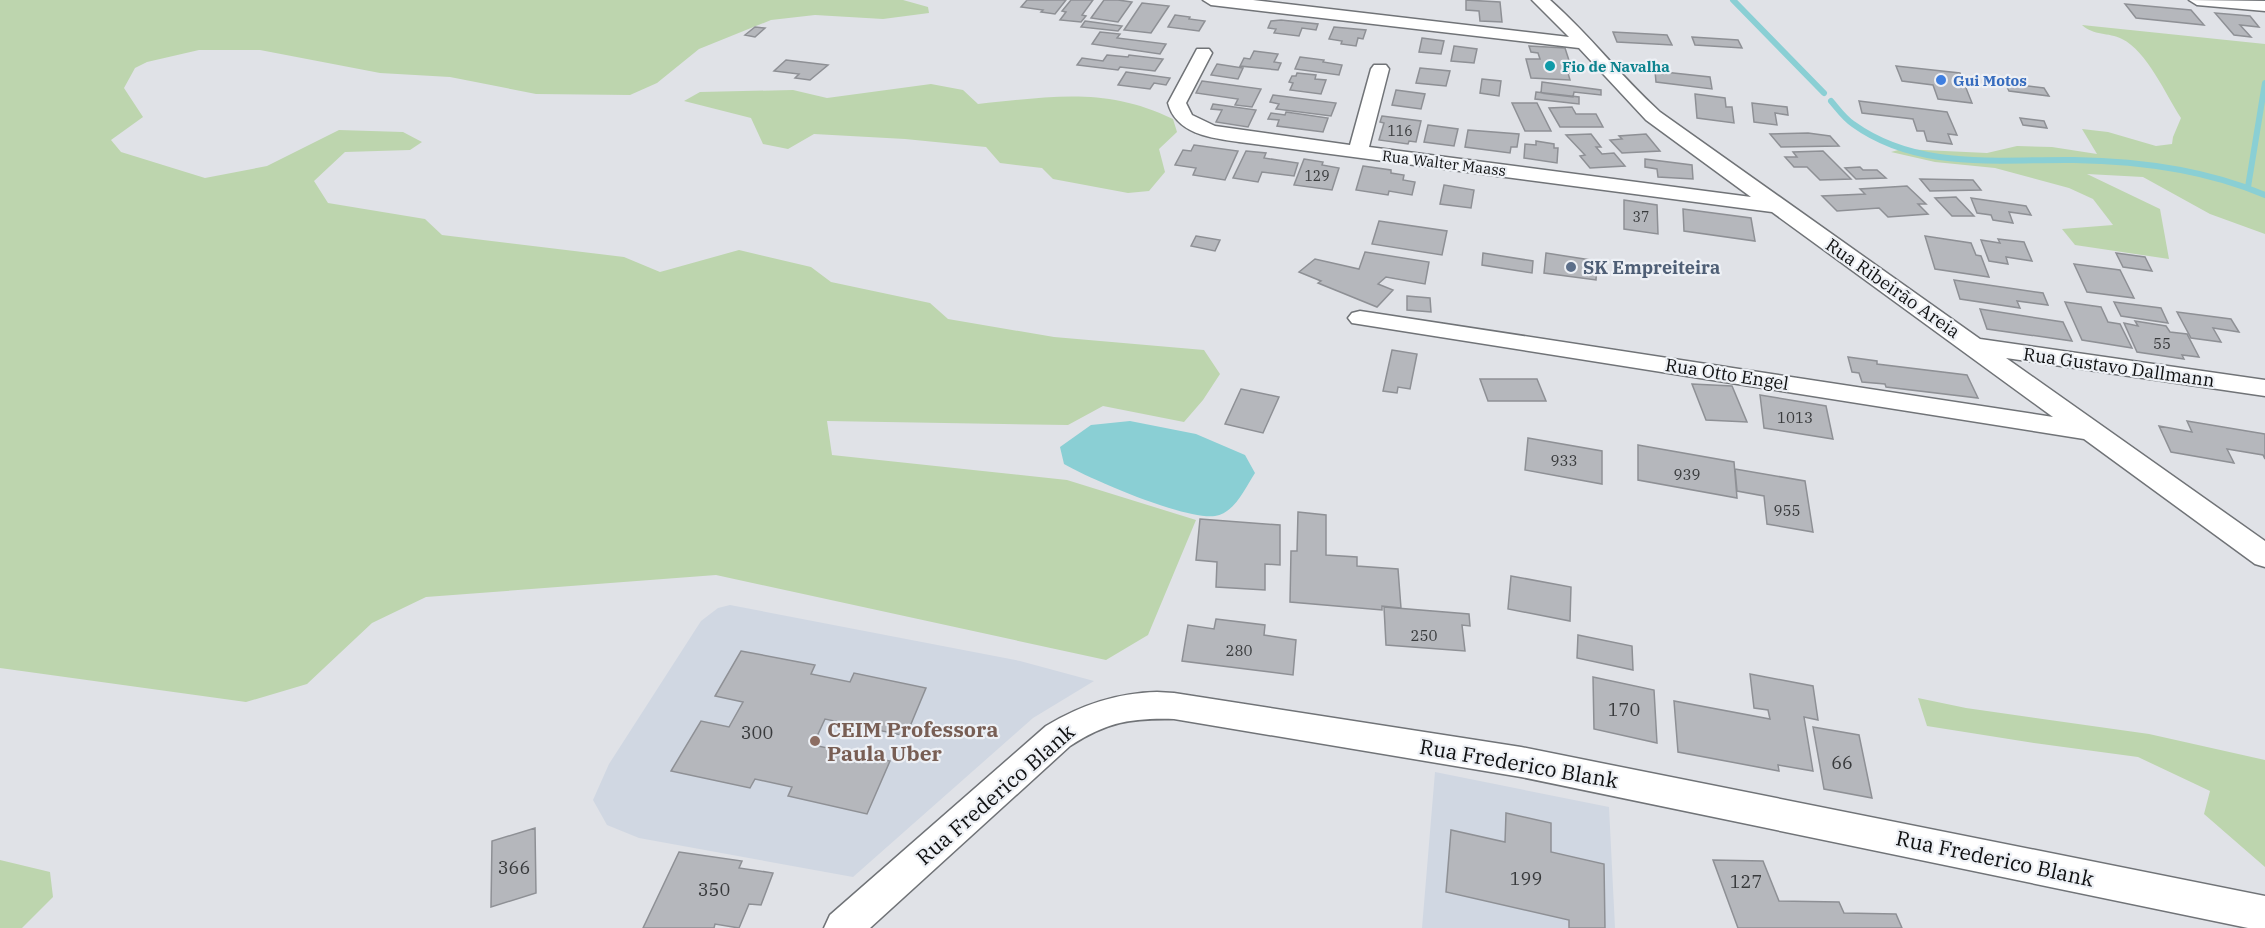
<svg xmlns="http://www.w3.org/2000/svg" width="2265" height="928" viewBox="0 0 2265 928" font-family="'IBM Plex Serif',serif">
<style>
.built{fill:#d0d7e2}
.green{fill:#bdd5ae}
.water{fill:#8acfd4}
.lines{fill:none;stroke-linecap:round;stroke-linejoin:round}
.stream{stroke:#8acfd4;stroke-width:6}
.building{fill:#b5b7bc;stroke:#8e9095;stroke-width:1.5}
.minor-casing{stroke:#707377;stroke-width:3}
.minor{fill:#fff;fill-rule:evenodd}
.culture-dot{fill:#0f9aa8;stroke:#edf0f5;stroke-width:2}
.shop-dot{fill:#3f7fe0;stroke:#edf0f5;stroke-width:2}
.service-dot{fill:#5c6f8a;stroke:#edf0f5;stroke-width:2}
.education-dot{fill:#8d6e63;stroke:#edf0f5;stroke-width:2}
.labels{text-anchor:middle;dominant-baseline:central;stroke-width:4.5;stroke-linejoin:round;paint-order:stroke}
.far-number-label{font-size:14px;fill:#383a3c}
.far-culture-label{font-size:15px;font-weight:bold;fill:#0d838f;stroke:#edf0f5;text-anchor:start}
.far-shop-label{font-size:15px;font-weight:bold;fill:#366cbe;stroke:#edf0f5;text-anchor:start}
.far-street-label{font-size:15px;fill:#0f1011;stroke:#edf0f5}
.number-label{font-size:15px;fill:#383a3c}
.service-label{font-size:18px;font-weight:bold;fill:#4e5e75;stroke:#edf0f5;text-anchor:start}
.street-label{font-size:18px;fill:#0f1011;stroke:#edf0f5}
.near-number-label{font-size:18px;fill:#383a3c}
.near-education-label{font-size:21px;font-weight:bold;fill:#785e54;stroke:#edf0f5;text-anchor:start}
.near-street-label{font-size:21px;fill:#0f1011;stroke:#edf0f5}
</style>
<rect width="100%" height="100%" fill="#e0e2e7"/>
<!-- built -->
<path class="built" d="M730,605L1020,661L1094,681L1033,718L853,877L639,838L607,825L593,800L609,764L701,621L718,608Z
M1435,772L1609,807L1615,928H1422Z"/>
<!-- green -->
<path class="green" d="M0,0H903L928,7L929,13L883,19L815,15L771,20L699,49L657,83L630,95L536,94L450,77L380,73L260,50H199L147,62L135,68L124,88L143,117L111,140L121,152L205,178L267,166L339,130L403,132L422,142L410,150L345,152L314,181L328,203L425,219L442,235L624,257L660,272L739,250L811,267L831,282L930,303L948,319L1054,337L1204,350L1220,374L1203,400L1184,422L1103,406L1068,425L827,421L832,455L1067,480L1196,520L1148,635L1106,660L716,575L426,597L372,623L307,684L246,702L0,668Z
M2082,25L2265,44V234L2210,214L2143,177L2087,174L2160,209L2169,259L2075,245L2062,229L2113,225L2093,199L2069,188L1995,168L1935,162L1891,152L1902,149L1987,153L2017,146L2052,147L2097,154L2082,129L2108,132L2156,146L2172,144L2173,137L2181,118C2166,95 2147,51 2122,39C2108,32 2094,36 2082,25Z
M931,84L963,90L978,104C1050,97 1105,86 1173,119L1177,132L1159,149L1165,172L1149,191L1128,193L1053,179L1042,168L1000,163L986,147L905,139L814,134L788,149L763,144L751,118L684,101L700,92L793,90L827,98Z
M1918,698L1966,708L2149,734L2265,760V867L2204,814L2210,791L2138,757L2034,743L1927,726Z
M0,860L50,872L53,897L22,928H0Z"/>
<!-- water -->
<path class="water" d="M1130,421L1196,434L1245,455L1255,473C1245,488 1235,513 1215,516C1185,520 1092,480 1064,464L1060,447L1091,425Z"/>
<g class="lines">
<!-- stream -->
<path class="stream" d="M1733,0L1824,93
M1831,101C1838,109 1844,118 1853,124C1918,171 1999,159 2074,160C2139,161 2204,169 2265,195
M2248,187L2265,83"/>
</g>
<!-- building -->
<path class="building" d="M1027,0H1066L1055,14L1041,12L1043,10L1021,7Z
M1071,0H1093L1082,15L1086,16L1081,22L1060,20L1066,12L1062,11Z
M1104,0H1118L1132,2L1118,22L1091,18Z
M1466,0L1500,2L1502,22L1480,21L1479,11L1466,10Z
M1142,3L1169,6L1151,33L1124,30Z
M2125,4L2191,10L2204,25L2136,18Z
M2215,13L2250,16L2259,27L2240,25L2251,37L2234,35Z
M1175,15L1190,17L1189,19L1205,21L1199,31L1168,27Z
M1281,20L1318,24L1316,30L1302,28L1299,36L1274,33L1276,29L1268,28L1271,21Z
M1085,21L1122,26L1118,31L1081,27Z
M755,27L765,28L755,37L745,35Z
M1334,27L1366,30L1363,39L1358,38L1356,46L1341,44L1342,41L1329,39Z
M1100,32L1120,34L1117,38L1166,44L1160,54L1092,44Z
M1613,32L1667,35L1672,45L1617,42Z
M1692,37L1738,40L1742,48L1695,45Z
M1422,38L1444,41L1441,54L1419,52Z
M1454,46L1477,49L1474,63L1451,61Z
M1529,46L1565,48L1573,73H1568L1570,80L1531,78L1526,59H1540L1538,53L1531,52Z
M1254,51L1278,54L1274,62L1281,63L1278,70L1240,66L1244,58L1250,59Z
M1107,55L1128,57L1129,55L1163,59L1155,71L1120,67L1118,70L1077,65L1082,58L1103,61Z
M1300,57L1324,60L1323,62L1342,65L1339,75L1295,69Z
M786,60L828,65L810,80L795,78L799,74L774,71Z
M1217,64L1243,68L1238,79L1211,75Z
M1896,66L1960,73L1972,103L1938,99L1933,85L1902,81Z
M1420,68L1450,71L1446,86L1416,83Z
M1655,71L1710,77L1712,89L1656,82Z
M1126,72L1170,78L1166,85L1154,83L1150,89L1118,85Z
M1297,73L1316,75L1315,79L1326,80L1321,94L1290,90L1293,83L1289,82L1292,76H1296Z
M1482,79L1501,81L1499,96L1480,93Z
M1202,81L1261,89L1252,107L1235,105L1238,99L1196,93Z
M1542,82L1601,90V95L1574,92L1573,97L1541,93Z
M2005,83L2044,88L2049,96L2009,91Z
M1396,90L1425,94L1421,109L1392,105Z
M1536,92L1579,97V104L1535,99Z
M1695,94L1725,98L1726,107H1732L1734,123L1697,118Z
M1273,95L1336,103L1331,116L1276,109L1279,104L1270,102Z
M1859,101L1947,112L1957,135L1948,134L1952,144L1927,141L1924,131H1917L1913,119L1862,113Z
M1512,103H1537L1551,131H1525Z
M1752,103L1787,107L1788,115L1775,113L1777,125L1754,122Z
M1213,104L1256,110L1248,127L1216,122L1222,110L1211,109Z
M1572,107L1576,114H1596L1603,127H1560L1549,108Z
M1286,112L1328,118L1323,132L1277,126L1279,120L1268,119L1271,113L1285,115Z
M1382,116L1421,121L1416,142L1409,141L1408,144L1379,140L1384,123L1380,122Z
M2020,118L2044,121L2047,128L2023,125Z
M1428,125L1458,129L1454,146L1424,142Z
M1468,130L1519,134L1517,147H1511L1510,153L1465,147Z
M1808,133L1830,136L1839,146L1781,147L1770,134Z
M1591,134L1601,147H1596L1602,154L1614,153L1625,166L1590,168L1580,156L1585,155L1566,135Z
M1646,134L1660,151L1622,153L1610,140L1622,139L1619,136Z
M1536,141L1554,144V148H1558L1557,163L1524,158L1525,144L1536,145Z
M1194,145L1238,151L1225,180L1193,175L1196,168L1175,165L1183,150L1191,151Z
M1246,151L1266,153L1264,158L1298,163L1294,176L1262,172L1258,182L1233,178Z
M1823,151L1851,179L1820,180L1807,167H1794L1785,157H1797L1793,152Z
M1304,159L1323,162L1322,165L1339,168L1332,190L1294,185Z
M1645,159L1692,165L1693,179L1658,177L1657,169L1645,167Z
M1363,166L1391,170V173L1404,175L1403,180L1415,182L1412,195L1389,191L1388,195L1356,190Z
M1860,167L1863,170H1877L1886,178L1856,179L1845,168Z
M1920,179L1973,180L1981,190L1930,191Z
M1444,185L1474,190L1471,208L1440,204Z
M1907,186L1926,204H1918L1928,214L1888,217L1879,208L1837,211L1822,196L1865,194L1860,189Z
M1956,197L1974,216H1952L1935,198Z
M1971,198L2026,206L2031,215L2009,212L2013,223L1993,220L1991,215L1977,213Z
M1624,200L1657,205L1658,234L1624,229Z
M1683,209L1751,218L1755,241L1684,231Z
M1379,221L1447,231L1442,255L1372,244Z
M1196,236L1220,240L1215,251L1191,246Z
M1925,236L1971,243L1976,255L1981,256L1989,277L1935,269Z
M1998,239L2024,242L2032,261L2006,257L2008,264L1989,261L1981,240L2000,243Z
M1365,252L1429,262L1425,284L1386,277L1378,284L1393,290L1377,307L1318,283L1321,281L1299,272L1315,259L1359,269Z
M1483,253L1533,261L1532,273L1482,265Z
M1546,253L1597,261L1596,280L1544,273Z
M2116,253L2145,257L2152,271L2123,267Z
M2074,264L2120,270L2134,298L2087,292Z
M1954,280L2043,293L2048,305L2017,301L2020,308L1960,299Z
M1407,296L1430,298L1431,312L1407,310Z
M2065,302L2101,307L2108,322L2120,324L2132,348L2082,340Z
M2114,302L2161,308L2168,323L2121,316Z
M1980,309L2063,322L2072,341L1987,329Z
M2177,312L2231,319L2239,332L2213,328L2221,342L2191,338Z
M2135,321L2166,326L2170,332L2187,334L2199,357L2182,355L2184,359L2137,352L2124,323L2138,326Z
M1392,350L1417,354L1410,389L1398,387L1397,393L1383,391Z
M1848,357L1877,361V364L1967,375L1978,398L1886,387L1885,384L1862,382L1859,373L1852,372Z
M1480,379H1537L1546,401H1488Z
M1692,384L1732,386L1747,422L1706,420Z
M1241,389L1279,397L1263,433L1225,424Z
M1760,395L1826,406L1833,439L1764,428Z
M2187,421L2265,434V459L2263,455L2227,449L2234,463L2171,452L2159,426L2192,432Z
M1528,438L1602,451V484L1525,470Z
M1638,445L1734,462L1737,498L1638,480Z
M1735,469L1805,481L1813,532L1767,524L1764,496L1737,491Z
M1298,512L1326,515V555L1357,557V566L1398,569L1401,608L1382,606V610L1290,602L1291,551H1297Z
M1200,519L1280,525V565L1265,564V590L1216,587L1217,562L1196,560Z
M1511,576L1571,587L1570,621L1508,609Z
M1384,607L1469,614L1470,626L1462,625L1465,651L1386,645Z
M1216,619L1265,625L1264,635L1296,640L1293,675L1182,661L1188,625L1214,629Z
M1578,635L1632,646L1633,670L1577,658Z
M741,651L815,665L811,674L850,682L854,673L926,688L906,736L825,719L813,745L890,761L867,814L788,796L792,787L755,779L750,788L671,771L701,721L729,727L743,702L715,696Z
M1750,674L1813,686L1818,720L1804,717L1813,771L1778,765L1779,771L1678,752L1674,701L1770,719L1768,710L1754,708Z
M1593,677L1654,690L1657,743L1594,729Z
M1813,727L1859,735L1872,798L1824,789Z
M1506,813L1551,823V852L1604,864L1605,928H1569V920L1446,892L1451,830L1505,842Z
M535,828L536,893L491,907L492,841Z
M679,852L742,861L739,868L773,873L761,905L749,904L739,928L715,924L714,928H643Z
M1713,860L1763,861L1779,901L1839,902L1844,913L1896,914L1902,928H1738Z"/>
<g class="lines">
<defs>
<path id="minor" d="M1203,0H1253L1569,37L1532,0H1550C1590,35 1620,76 1660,112L1980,339L2265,380V396L2006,358L2265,541V567L2255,564L2084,439L1352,323L1348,318L1352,313L1360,311L2053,417L1772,212L1239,142C1211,138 1176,134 1168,103L1197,49H1209L1212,53L1186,103L1192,115L1215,126L1350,145L1371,69L1374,65H1386L1389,69L1369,147L1751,197L1646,120L1579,48L1211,5Z
M2189,0L2265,1V11L2197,5Z
M1157,692L1174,693L1521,747L2265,896V928H2248L1521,777L1174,719C1131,718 1107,722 1070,746L870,928H824L830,915L1046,726C1081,705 1116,693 1157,692Z"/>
</defs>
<!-- minor casing -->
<use href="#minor" class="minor-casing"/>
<!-- minor -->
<use href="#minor" class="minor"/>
</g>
<!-- markers -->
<circle class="culture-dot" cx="1550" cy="66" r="6"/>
<circle class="shop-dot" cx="1941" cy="80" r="6"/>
<circle class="service-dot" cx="1571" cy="267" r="6"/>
<circle class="education-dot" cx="815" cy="741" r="6"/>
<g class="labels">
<!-- far-number labels -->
<g class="far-number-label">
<text x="1400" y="131">116</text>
<text x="1317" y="176">129</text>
<text x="1641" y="217">37</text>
</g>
<!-- far-culture labels -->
<g class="far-culture-label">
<text x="1562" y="66">Fio de Navalha</text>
</g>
<!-- far-shop labels -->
<g class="far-shop-label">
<text x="1953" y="80">Gui Motos</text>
</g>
<!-- far-street labels -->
<g class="far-street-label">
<text transform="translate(1444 163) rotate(7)">Rua Walter Maass</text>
</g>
<!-- number labels -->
<g class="number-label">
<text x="2162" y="343">55</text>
<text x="1795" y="417">1013</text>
<text x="1564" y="460">933</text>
<text x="1687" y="474">939</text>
<text x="1787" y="510">955</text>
<text x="1424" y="635">250</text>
<text x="1239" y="650">280</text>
</g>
<!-- service labels -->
<g class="service-label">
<text x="1583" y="267">SK Empreiteira</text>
</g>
<!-- street labels -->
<g class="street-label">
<text transform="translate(1893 288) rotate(35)">Rua Ribeirão Areia</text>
<text transform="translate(2119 367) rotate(8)">Rua Gustavo Dallmann</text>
<text transform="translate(1727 374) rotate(9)">Rua Otto Engel</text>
</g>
<!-- near-number labels -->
<g class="near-number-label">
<text x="1624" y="709">170</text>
<text x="757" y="732">300</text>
<text x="1842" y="762">66</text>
<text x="514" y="867">366</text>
<text x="1526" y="878">199</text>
<text x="1746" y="881">127</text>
<text x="714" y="889">350</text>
</g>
<!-- near-education labels -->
<g class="near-education-label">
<text x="827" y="729">CEIM Professora<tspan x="827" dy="24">Paula Uber</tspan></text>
</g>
<!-- near-street labels -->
<g class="near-street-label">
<text transform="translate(1519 763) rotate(10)">Rua Frederico Blank</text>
<text transform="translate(995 794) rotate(-41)">Rua Frederico Blank</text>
<text transform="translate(1995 858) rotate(12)">Rua Frederico Blank</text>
</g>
</g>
</svg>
